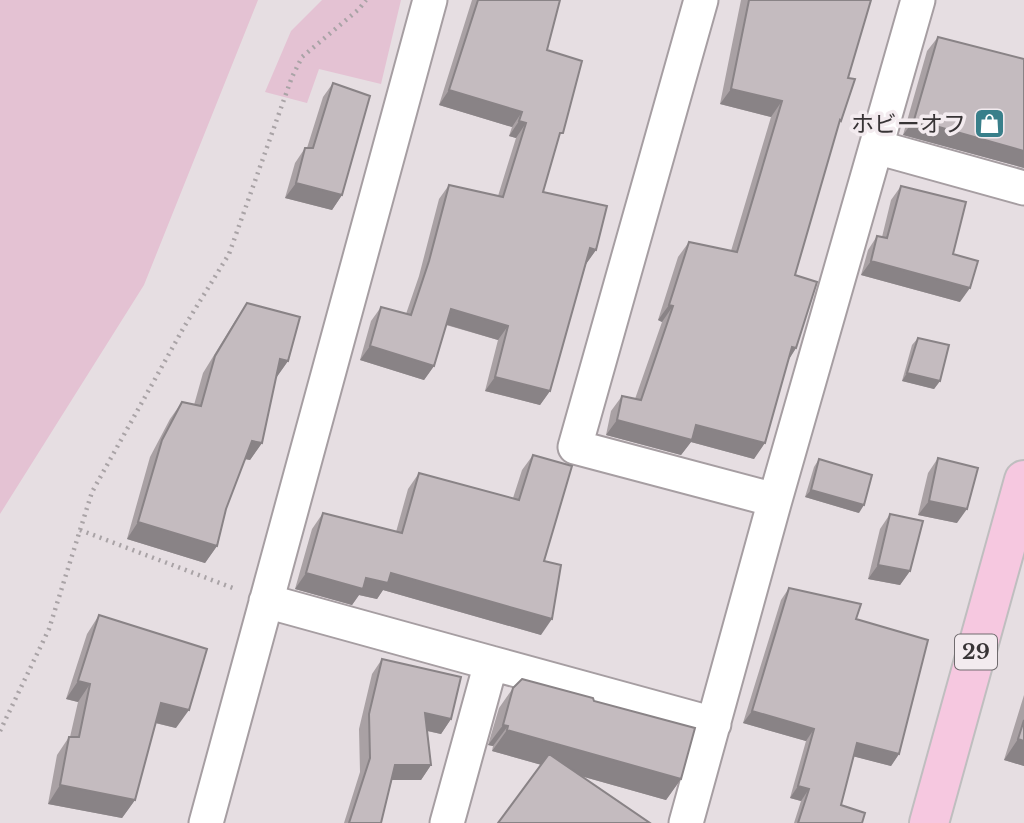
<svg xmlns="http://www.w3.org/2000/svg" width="1024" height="823" viewBox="0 0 1024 823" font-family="'Libre Baskerville','Noto Sans JP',serif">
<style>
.green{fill:#e4c2d3}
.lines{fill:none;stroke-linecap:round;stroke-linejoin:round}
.minor-casing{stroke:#a69ea2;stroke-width:37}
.primary-casing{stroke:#bfbebf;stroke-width:42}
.path{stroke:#a9a3a6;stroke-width:4.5;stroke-dasharray:2 5;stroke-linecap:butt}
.minor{stroke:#fff;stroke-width:33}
.primary{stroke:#f6c8e0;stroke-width:38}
.wall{fill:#a9a1a4}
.shaded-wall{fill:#898386}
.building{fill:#c4bbbf;stroke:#898386;stroke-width:2}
.labels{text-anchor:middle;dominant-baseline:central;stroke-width:7;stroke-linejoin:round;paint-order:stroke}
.shield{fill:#f3ebef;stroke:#706b6e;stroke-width:2}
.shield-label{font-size:21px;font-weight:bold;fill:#383436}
.poi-label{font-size:23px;fill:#383436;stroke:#f3ebef;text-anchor:end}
</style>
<rect width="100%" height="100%" fill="#e6dee2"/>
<!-- green -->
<path class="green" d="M0,0H258L144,285L0,514Z
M322,0H401L381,84L319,69L307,103L265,92L291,31Z"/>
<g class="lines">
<defs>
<path id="minor" d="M701,0L575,447L775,500
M876,147L1024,188
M266,601L491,663L447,823
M491,663L714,724
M206,823L430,0
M686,823L775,500L918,0"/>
<path id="primary" d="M929,823L1024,480"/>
</defs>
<!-- minor casing -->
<use href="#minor" class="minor-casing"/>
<!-- primary casing -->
<use href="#primary" class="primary-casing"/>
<!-- path -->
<path class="path" d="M80,530L233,588
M0,731L49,629L92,492L184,327L229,254L292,77L302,57L359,9L366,0"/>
<!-- minor -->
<use href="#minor" class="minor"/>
<!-- primary -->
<use href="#primary" class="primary"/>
</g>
<!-- wall -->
<path class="wall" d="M472,0H560L547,50L558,141L543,192L596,250L586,264L550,391L540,405L485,391L498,340L446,325L434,366L424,380L360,360L371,321L381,307L406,314L419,276L439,199L449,185L498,196L516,138L509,136L512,127L439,105Z
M741,0H871L848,78L838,126L795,275L796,348L789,359L754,459L691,442L681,455L606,435L611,411L622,396L635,399L662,322L658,320L678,257L689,242L731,251L771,117L720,104Z
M938,37L1024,59V168L903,135L927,51Z
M333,83L342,195L332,210L285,198L295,163L305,148H307L323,97Z
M901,186L953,254L960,302L861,275L868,250L877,236L882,237L891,200Z
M247,303L288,361L276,378L262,443L250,460L245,459L226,509L217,546L205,563L127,539L150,457L170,419L182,402L194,405L203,373L235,321Z
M918,338L940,381L934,389L902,381L912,345Z
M533,455L544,561L541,635L383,590L377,599L359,595L352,605L295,589L312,529L323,513L396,532L408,489L419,473L513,498L522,470Z
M938,458L957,523L918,515L928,473Z
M819,459L859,513L805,497L814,467Z
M890,514L910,571L900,585L868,579L880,529Z
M789,588L856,619L899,754L891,766L853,756L841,805L862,823H794L801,801L790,798L806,741L743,723L781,600Z
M99,615L176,728L155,723L135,800L122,818L48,804L57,755L69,737H70L78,702L66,699L87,634Z
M382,659L451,719L441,734L427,731L431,765L421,780H392L381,823H344L360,772L359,729L372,674Z
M513,688L594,701L681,779L666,800L492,751L493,746L488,745L499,708Z
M1024,695V766L1004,760Z"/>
<!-- shaded-wall -->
<path class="shaded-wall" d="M731,89L782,101L771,117L720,104Z
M449,90L522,112L512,127L439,105Z
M914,120L1024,151V168L903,135Z
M519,121L526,123L516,138L509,136Z
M296,183L342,195L332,210L285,198Z
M590,248L596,250L586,264L580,263Z
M871,261L970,288L960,302L861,275Z
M669,305L673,306L662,322L658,320Z
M451,309L508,326L498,340L441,323Z
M370,346L434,366L424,380L360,360Z
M792,347L796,348L786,364Z
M280,359L288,361L276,378Z
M907,373L940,381L934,389L902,381Z
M495,377L550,391L540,405L485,391Z
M617,420L696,425L765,443L754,459L691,442L681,455L606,435Z
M252,441L262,443L250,460L240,458Z
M811,490L864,505L859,513L805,497Z
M929,501L967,509L957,523L918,515Z
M138,522L217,546L205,563L127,539Z
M878,565L910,571L900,585L868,579Z
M306,573L366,578L391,573L552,619L541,635L383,590L377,599L359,595L352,605L295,589Z
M78,681L90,684L78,702L66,699Z
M161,703L189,710L176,728L148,721Z
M752,711L814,729L806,741L743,723Z
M425,713L451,719L441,734L415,728Z
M503,725L508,726L493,746L488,745Z
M507,730L681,779L666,800L492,751Z
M1018,739L1024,741V766L1004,760Z
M857,743L899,754L891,766L848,755Z
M395,765H431L421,780H385Z
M60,785L135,800L122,818L48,804Z
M798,786L809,789L801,801L790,798Z"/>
<!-- building -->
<path class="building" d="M478,0H560L547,50L582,61L563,133H560L543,192L607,206L596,250L590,248L550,391L495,377L508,326L451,309L434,366L370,346L381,307L411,315L429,261L449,185L503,197L526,123L519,121L522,112L449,90Z
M749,0H871L848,78L855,79L841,121L840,120L795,275L817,282L796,348L792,347L765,443L696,425L692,440L617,420L622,396L641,400L673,306L669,305L689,242L737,252L782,101L731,89Z
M938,37L1024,59V151L914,120Z
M333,83L370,96L342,195L296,183L305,148H313Z
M901,186L966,202L953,254L978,261L970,288L871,261L877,236L887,238Z
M247,303L300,317L288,361L280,359L262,443L252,441L226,509L217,546L138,522L162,440L182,402L201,406L215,356Z
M918,338L949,345L940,381L907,373Z
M533,455L572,466L544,561L561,565L552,619L391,573L388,583L366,578L363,589L306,573L323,513L402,533L419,473L519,500Z
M938,458L978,468L967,509L929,501Z
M819,459L872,475L864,505L811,490Z
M890,514L923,521L910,571L878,565Z
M789,588L861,604L856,619L928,640L899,754L857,743L841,805L865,813L862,823H798L809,789L798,786L814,729L752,711Z
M99,615L207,649L189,710L161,703L135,800L60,785L69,737H79L90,684L78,681Z
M382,659L461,677L451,719L425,713L431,765H395L381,823H349L370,758L369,714Z
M522,679L593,698L594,701L695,728L681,779L507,730L508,726L503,725L513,688Z
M1024,720V741L1018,739Z
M549,754L650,823H498Z"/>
<!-- icons -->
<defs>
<symbol id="shop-square" viewBox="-11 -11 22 22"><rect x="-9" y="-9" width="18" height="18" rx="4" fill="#387f8a" stroke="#f3ebef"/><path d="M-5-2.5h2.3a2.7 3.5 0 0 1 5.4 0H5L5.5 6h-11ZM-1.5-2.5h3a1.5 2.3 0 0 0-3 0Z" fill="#fff"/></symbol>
</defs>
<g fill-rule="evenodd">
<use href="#shop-square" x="972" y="106" width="35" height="35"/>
</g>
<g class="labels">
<!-- shield labels -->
<rect class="shield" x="955" y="634.5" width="42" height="35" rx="5"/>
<g class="shield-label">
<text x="976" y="652">29</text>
</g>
<!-- poi labels -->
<g class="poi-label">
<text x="966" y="124">ホビーオフ</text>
</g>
</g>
</svg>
